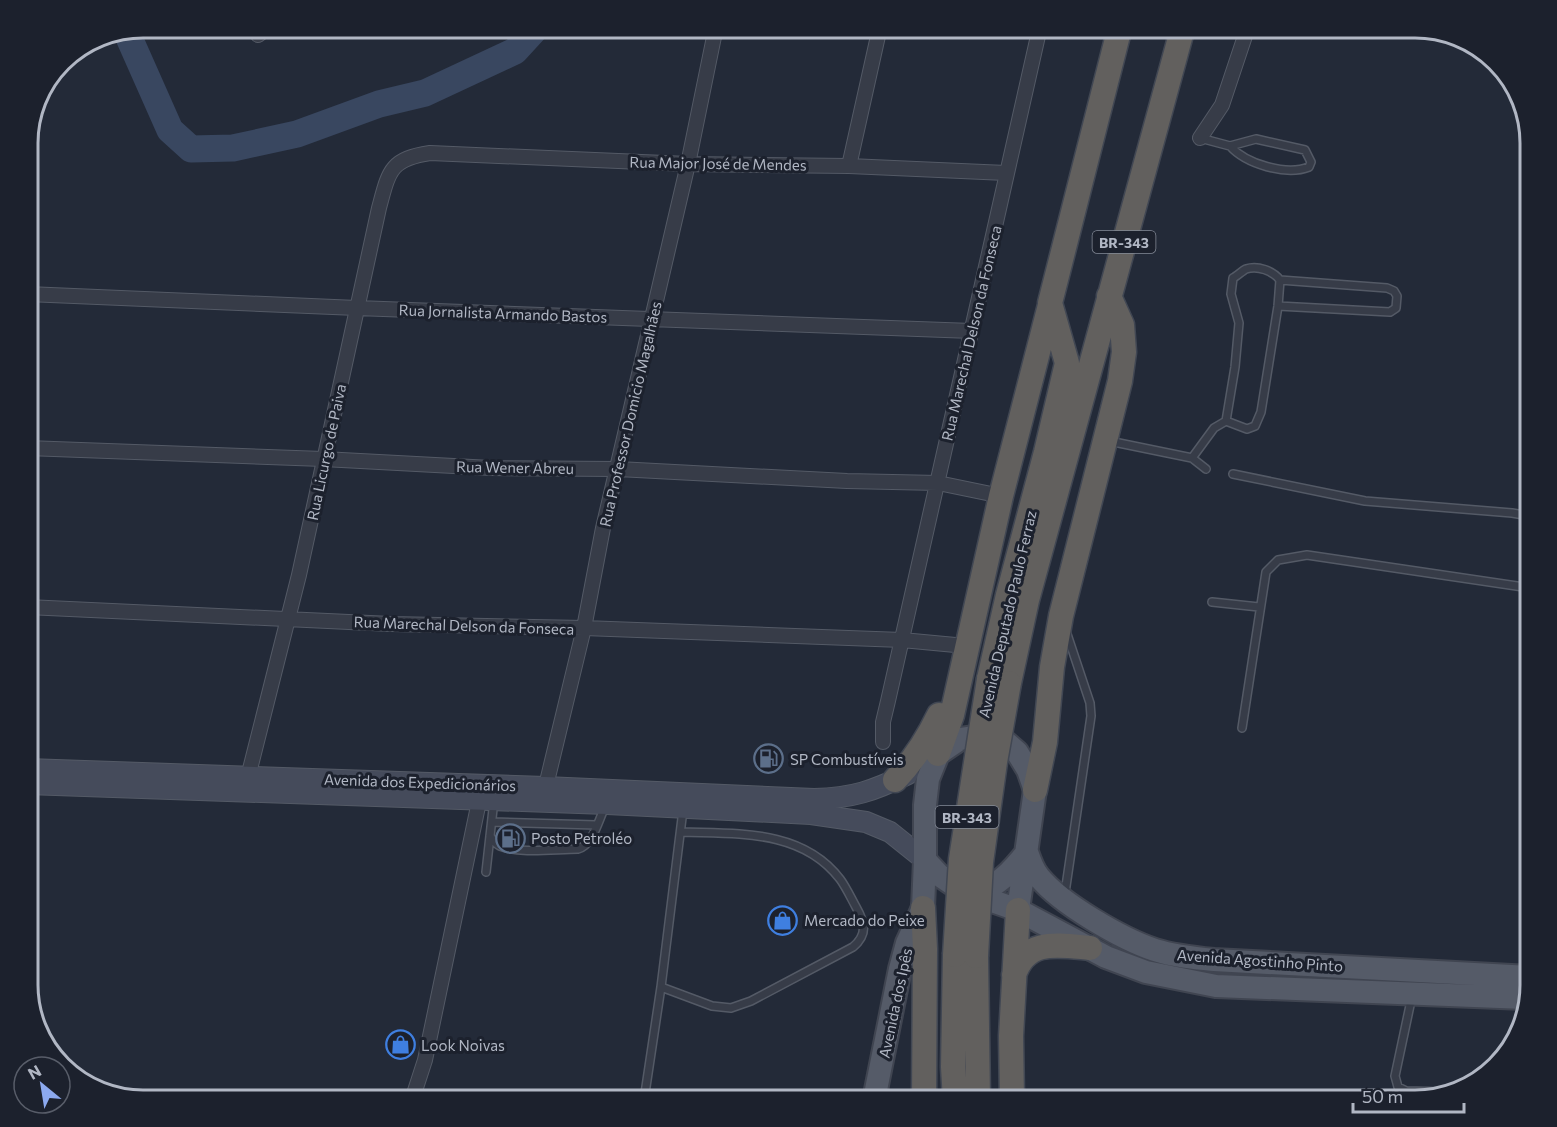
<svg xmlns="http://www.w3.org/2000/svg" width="1557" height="1127" viewBox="0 0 1557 1127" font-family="Commissioner,sans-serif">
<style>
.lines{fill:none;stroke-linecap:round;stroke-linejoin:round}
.river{stroke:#394760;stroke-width:27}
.service-casing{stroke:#545a66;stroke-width:10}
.minor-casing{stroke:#545a66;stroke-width:16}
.secondary-casing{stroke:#545a66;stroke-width:22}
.primary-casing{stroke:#404551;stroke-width:26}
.trunk-casing{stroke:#414753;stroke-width:27}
.service{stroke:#373c48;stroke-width:7}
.minor{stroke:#373c48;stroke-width:14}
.secondary{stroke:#454b5b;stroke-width:20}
.primary{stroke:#555b68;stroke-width:22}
.trunk{stroke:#62605e;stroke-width:24}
.trunk-bridge-casing{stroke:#414753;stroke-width:27;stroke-linecap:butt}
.trunk-bridge{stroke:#62605e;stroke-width:24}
.labels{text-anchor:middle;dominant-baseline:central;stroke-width:6;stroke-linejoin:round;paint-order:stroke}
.shield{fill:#1c212d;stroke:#848a97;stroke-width:1.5}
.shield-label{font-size:14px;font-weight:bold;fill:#b1b7c4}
.street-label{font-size:15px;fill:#b1b7c4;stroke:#1c212d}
.poi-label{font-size:15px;fill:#b1b7c4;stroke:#1c212d;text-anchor:start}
.rim{fill:none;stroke:#b1b7c4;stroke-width:3}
</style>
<rect width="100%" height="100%" fill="#232a38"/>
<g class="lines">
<!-- river -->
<path class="river" d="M127,33L170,130L191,149L233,148L297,134L379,104L425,93L515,51L537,27"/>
<defs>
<path id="service" d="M1156,27L1157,28
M1200,138L1230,146L1256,139L1305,150L1311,162L1309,167C1286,176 1246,164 1230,146
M1278,306L1390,312L1396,308L1397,296L1394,291L1387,288L1280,280
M1109,441L1192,458L1206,469
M1192,458L1214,428L1226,421L1247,429L1255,426L1261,412L1278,306L1280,280C1273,271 1258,265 1246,269C1242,271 1237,276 1233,278L1231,294L1239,323L1235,367L1226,421
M1233,474L1365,501L1512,513L1530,516
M1212,602L1259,607
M1242,728L1266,572L1278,560L1307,555L1530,588
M492,822L596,825
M490,836C493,840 495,844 500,846C521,854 555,849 578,849C593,845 598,821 605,807
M486,872L494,800
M1065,893L1091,716L1090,703L1066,631
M661,987L712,1006L731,1008L751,1001L853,947C868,934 865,923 856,907C851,898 846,887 840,879C802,829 737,834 682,832
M1412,996L1395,1076L1398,1087L1406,1091L1447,1092
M644,1100L661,987L683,810"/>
<path id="minor" d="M253,27L258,35L269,27
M1200,138L1222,105L1248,27
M849,166L880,27
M27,294L357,308L972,331
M27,448L323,459L491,468L618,469L847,481L938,483L1001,496
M27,607L391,624L584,628L902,640L966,646
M883,742V722L888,701L1040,27
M248,777L299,575L379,208C389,171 390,159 430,153L688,164L849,166L1006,173
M544,794L584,628L603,528L688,164L716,27
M412,1100L425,1060L481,792"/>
<path id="secondary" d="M27,769L545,787L814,799C853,798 873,791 908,774
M27,784L607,804L811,814L866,822L890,832L925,860"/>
<path id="primary" d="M1027,852C1030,861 1033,870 1039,877C1061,904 1122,939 1155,950C1174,956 1194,958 1214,960L1530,977
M925,860L939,875L961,890L1018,910L1106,957L1146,972L1216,986L1525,998
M975,894C998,886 1012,871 1027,852
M874,1100L900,969L907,943L923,908L925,860V805L928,779L938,754L960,739L986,735L1002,739L1017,752L1028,770L1035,790L1018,910"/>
<path id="trunk" d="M989,679L1008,595L1046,452L1067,363L1050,303L1120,27
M1009,683L1027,600L1183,27
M938,754L952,715L1001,496L1050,305
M895,780C914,760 927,740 939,715
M1035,790L1045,742L1052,667L1061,616L1120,381L1124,352L1122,325L1109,296
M923,908L925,949L924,1100
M955,955L953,1067L955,1100
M976,956L978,1100
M1014,975C1026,938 1058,945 1090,948
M1012,1100L1011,1036L1018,910"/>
</defs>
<!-- service casing -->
<use href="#service" class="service-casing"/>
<!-- minor casing -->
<use href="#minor" class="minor-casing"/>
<!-- secondary casing -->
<use href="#secondary" class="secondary-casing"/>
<!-- primary casing -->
<use href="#primary" class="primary-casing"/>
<!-- trunk casing -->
<use href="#trunk" class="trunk-casing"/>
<!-- service -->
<use href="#service" class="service"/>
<!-- minor -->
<use href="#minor" class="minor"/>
<!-- secondary -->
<use href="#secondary" class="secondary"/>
<!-- primary -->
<use href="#primary" class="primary"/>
<!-- trunk -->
<use href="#trunk" class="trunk"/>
<defs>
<path id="trunk-bridge" d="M955,955L961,859L989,679
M976,956L981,862L995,762L1009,683"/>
</defs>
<!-- trunk-bridge casing -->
<use href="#trunk-bridge" class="trunk-bridge-casing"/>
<!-- trunk-bridge -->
<use href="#trunk-bridge" class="trunk-bridge"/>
</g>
<!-- icons -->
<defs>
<symbol id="fuel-ring" viewBox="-11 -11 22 22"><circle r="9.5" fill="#1c212d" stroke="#5c6f8a" stroke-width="1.5"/><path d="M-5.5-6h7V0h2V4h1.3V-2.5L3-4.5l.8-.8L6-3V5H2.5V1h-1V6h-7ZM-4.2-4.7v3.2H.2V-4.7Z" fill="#5c6f8a"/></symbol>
<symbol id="shop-ring" viewBox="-11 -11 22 22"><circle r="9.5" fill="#1c212d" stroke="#3f7fe0" stroke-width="1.5"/><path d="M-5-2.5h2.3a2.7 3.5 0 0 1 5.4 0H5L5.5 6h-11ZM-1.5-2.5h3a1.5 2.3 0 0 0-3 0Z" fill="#3f7fe0"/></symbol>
</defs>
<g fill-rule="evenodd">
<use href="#fuel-ring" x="752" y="742" width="33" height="33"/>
<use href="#fuel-ring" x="494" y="822" width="33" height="33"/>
<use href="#shop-ring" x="766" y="904" width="33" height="33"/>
<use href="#shop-ring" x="384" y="1028" width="33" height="33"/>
</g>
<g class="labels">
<!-- shield labels -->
<g class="shield">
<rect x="1092.5" y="231" width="63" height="22" rx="4.5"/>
<rect x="935.5" y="806" width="63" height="22" rx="4.5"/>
</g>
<g class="shield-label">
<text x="1124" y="242">BR-343</text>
<text x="967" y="817">BR-343</text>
</g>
<!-- street labels -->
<g class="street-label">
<text transform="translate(718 163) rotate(1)">Rua Major José de Mendes</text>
<text transform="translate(503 313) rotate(2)">Rua Jornalista Armando Bastos</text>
<text transform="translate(971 333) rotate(-77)">Rua Marechal Delson da Fonseca</text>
<text transform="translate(630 414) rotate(-77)">Rua Professor Domicio Magalhães</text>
<text transform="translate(326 452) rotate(-78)">Rua Licurgo de Paiva</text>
<text transform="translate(515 467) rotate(1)">Rua Wener Abreu</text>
<text transform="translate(1007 614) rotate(-77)">Avenida Deputado Paulo Ferraz</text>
<text transform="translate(464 625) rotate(2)">Rua Marechal Delson da Fonseca</text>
<text transform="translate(420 782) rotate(2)">Avenida dos Expedicionários</text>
<text transform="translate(1260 960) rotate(4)">Avenida Agostinho Pinto</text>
<text transform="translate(895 1003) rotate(-78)">Avenida dos Ipês</text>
</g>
<!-- poi labels -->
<g class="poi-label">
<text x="790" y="759">SP Combustíveis</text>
<text x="531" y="838">Posto Petroléo</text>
<text x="804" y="920">Mercado do Peixe</text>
<text x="421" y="1045">Look Noivas</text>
</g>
</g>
<!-- crop -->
<path d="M0 0H1557V1127H0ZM143 38H1415A105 105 0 0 1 1520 143V985A105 105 0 0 1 1415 1090H143A105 105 0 0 1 38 985V143A105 105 0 0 1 143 38Z" fill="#1c212d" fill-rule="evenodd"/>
<path class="rim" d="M143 38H1415A105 105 0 0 1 1520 143V985A105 105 0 0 1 1415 1090H143A105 105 0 0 1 38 985V143A105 105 0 0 1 143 38Z"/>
<!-- north arrow -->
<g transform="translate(42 1085) rotate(330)"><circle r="28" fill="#1c212d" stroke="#585d69" stroke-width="1.5"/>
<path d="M0-4.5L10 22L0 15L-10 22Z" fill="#8ca9ef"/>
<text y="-9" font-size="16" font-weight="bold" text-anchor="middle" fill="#b1b7c4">N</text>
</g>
<!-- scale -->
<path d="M1353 1103v9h111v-9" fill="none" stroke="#b1b7c4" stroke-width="3"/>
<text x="1362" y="1103" font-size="18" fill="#b1b7c4" stroke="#1c212d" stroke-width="4.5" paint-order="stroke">50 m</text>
</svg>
